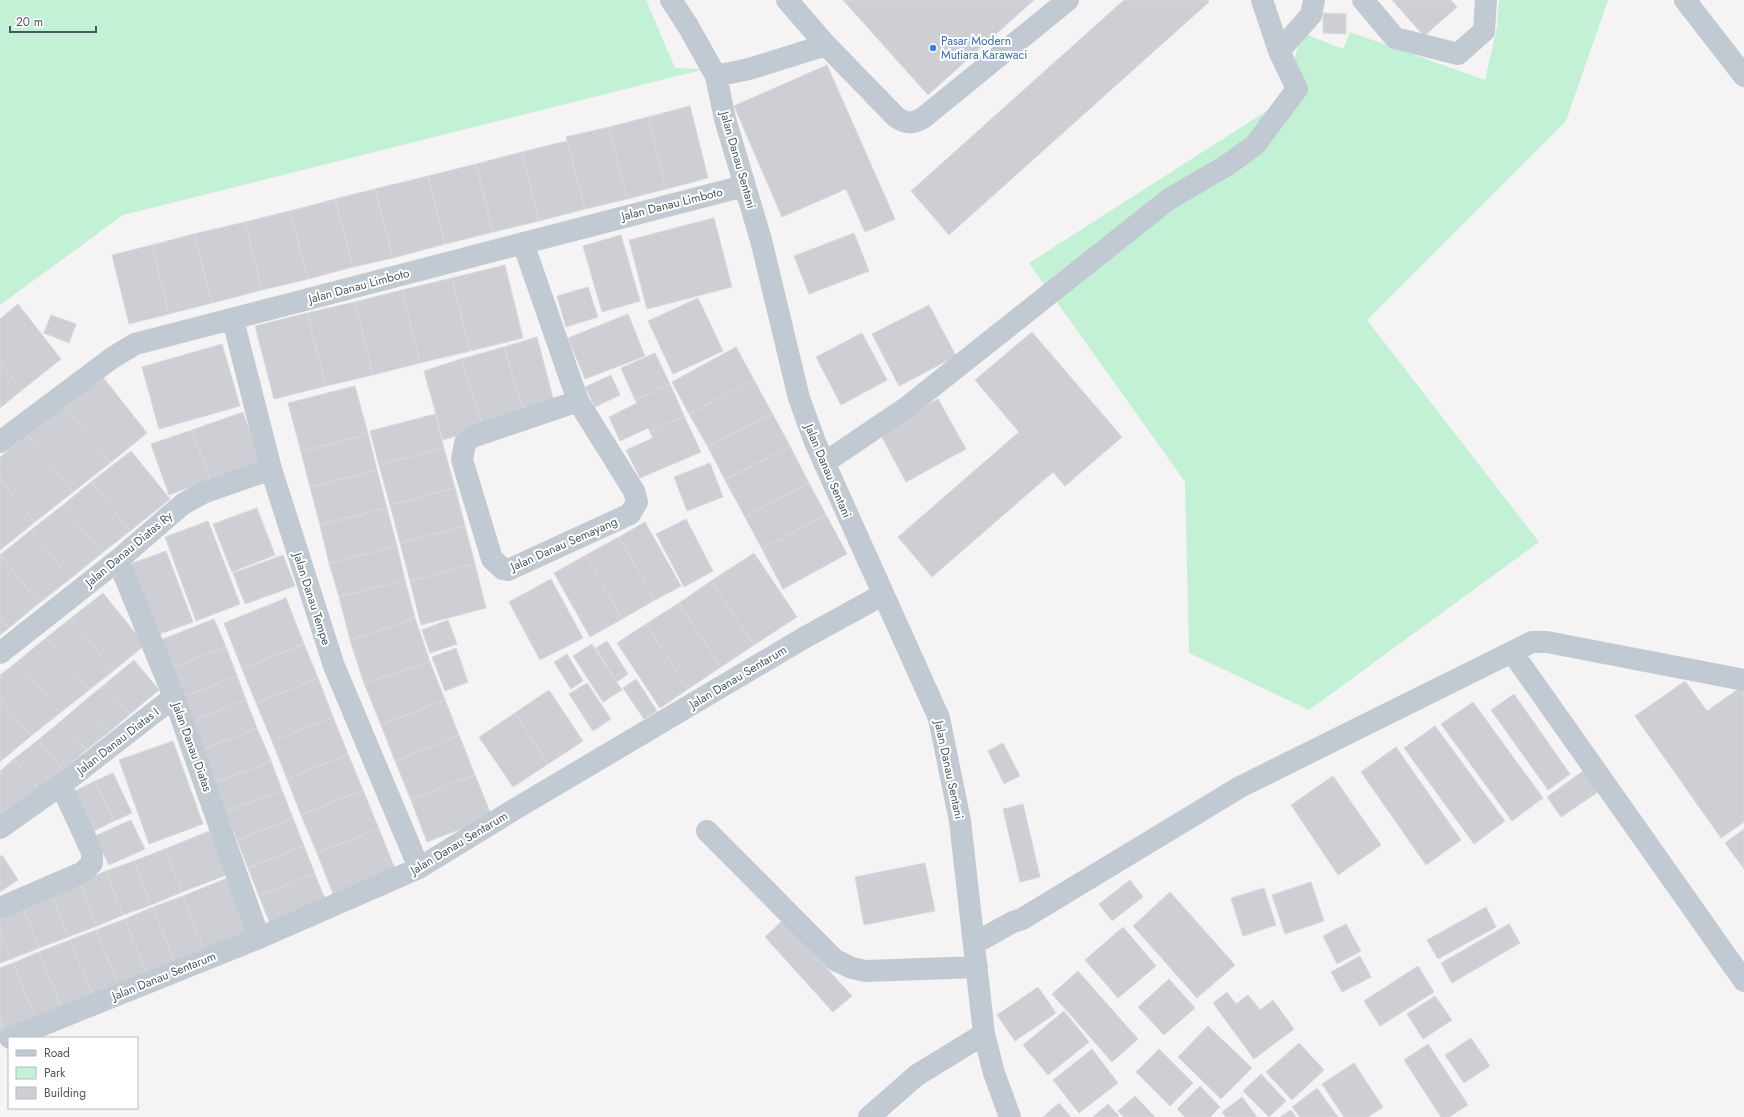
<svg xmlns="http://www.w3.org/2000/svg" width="1744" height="1117" viewBox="0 0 1744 1117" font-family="Jost,sans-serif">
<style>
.green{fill:#c3f1d5}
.building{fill:#cdcfd5;stroke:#d7d9de}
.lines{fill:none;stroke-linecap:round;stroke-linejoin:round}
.minor{stroke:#c1cad2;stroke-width:22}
.shop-dot{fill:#3f7fe0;stroke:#fff;stroke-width:1.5}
.labels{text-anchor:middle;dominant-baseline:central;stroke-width:4;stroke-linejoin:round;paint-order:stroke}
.shop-label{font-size:12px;fill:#366cbe;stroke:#fff;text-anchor:start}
.street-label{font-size:12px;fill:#4a5661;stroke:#fff}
</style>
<rect width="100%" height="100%" fill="#f5f3f3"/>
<!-- green -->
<path class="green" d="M0,0H646L675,68L705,69L123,215L0,305Z
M1499,0H1608L1566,121L1367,320L1539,542L1309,710L1189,653L1185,482L1029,263L1279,103L1303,33L1343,49L1350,32L1485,80L1497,27Z"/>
<!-- building -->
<path class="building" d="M843,0H1034L928,95Z
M1124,0H1208L1209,2L949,235L911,191Z
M1392,0H1451L1457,7L1424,36Z
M1323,13L1346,14V34L1323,33Z
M827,65L895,219L865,232L846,189L782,217L734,106Z
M690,106L708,178L666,189L648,117Z
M648,117L666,189L627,199L609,127Z
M609,127L627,199L585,209L566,137Z
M567,141L585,209L539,221L522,152Z
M522,152L539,221L493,232L476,164Z
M476,164L493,232L445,244L428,176Z
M428,176L445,244L393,258L375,189Z
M375,189L393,258L353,267L335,199Z
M335,199L353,267L308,279L290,211Z
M290,211L308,279L262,290L245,222Z
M714,218L732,287L647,309L629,240Z
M245,222L262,290L212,303L194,234Z
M854,233L869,271L809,294L794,256Z
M194,234L212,303L169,314L152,245Z
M621,235L640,301L602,312L583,246Z
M152,245L169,314L129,324L112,255Z
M505,265L523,338L470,351L452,278Z
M452,278L470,351L420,363L402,290Z
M588,287L598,317L566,327L557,296Z
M402,290L420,363L373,375L355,302Z
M698,298L723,351L673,374L648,321Z
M355,302L373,375L326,386L307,313Z
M18,304L61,359L22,390L0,362V319Z
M929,305L956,356L899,386L872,334Z
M307,313L326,386L274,399L255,326Z
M628,314L645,356L585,379L568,338Z
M51,315L76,324L69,343L44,333Z
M1032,332L1122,437L1065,486L1053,472L932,577L898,537L1019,432L975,380Z
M862,333L887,380L841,405L816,357Z
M537,337L555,406L525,415L504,347Z
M222,344L240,406L159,429L142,367Z
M504,347L525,415L483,428L461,359Z
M736,347L754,380L689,414L672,382Z
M655,353L670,384L635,400L621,368Z
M461,359L483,428L443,440L424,371Z
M0,362L22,390L0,408Z
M611,375L620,395L595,407L585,387Z
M102,376L147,433L110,463L65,406Z
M754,380L772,413L708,447L689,414Z
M670,384L684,416L650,432L648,428L620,441L609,417L637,403L635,400Z
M355,386L368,434L301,452L288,403Z
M938,399L966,449L906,482L879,432Z
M65,406L110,463L73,492L27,435Z
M243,412L261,462L210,480L192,430Z
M772,413L790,446L725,480L708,447Z
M435,414L444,448L379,465L370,431Z
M684,416L701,452L640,478L626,450L653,438L650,432Z
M192,430L210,480L169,495L151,444Z
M368,434L377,470L310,487L301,452Z
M27,435L73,492L35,522L0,479V457Z
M790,446L809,483L745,517L725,480Z
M444,448L455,488L390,505L379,465Z
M131,451L170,499L130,531L91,482Z
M710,463L723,497L687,511L674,477Z
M377,470L387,508L320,525L310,487Z
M0,479L35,522L0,550Z
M91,482L130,531L102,553L63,505Z
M809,483L826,515L762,549L745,517Z
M455,488L465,526L400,543L390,505Z
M63,505L102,553L70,579L31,530Z
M257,508L275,555L232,572L213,524Z
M387,508L397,546L329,563L320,525Z
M826,515L847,554L783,589L762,549Z
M686,519L713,571L684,587L656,534Z
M208,521L240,604L196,621L165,537Z
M645,522L681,586L655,600L619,537Z
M465,526L475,564L410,581L400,543Z
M31,530L70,579L39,603L0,555Z
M619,537L655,600L622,619L586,555Z
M397,546L405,580L339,597L329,563Z
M166,551L193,622L157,635L130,564Z
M754,553L797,617L754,645L711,581Z
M0,555L39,603L9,628L0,617Z
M283,555L295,586L245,604L233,573Z
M586,555L622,619L590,637L554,573Z
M475,564L486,608L421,625L410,581Z
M551,579L583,638L540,660L509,602Z
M405,580L415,618L350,640L339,597Z
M711,581L754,645L721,667L679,603Z
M103,593L145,645L113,671L71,618Z
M286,598L304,644L242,669L224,623Z
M679,603L721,667L688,689L646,624Z
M0,617L9,628L0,635Z
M71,618L113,671L89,690L46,638Z
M415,618L430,662L364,683L350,640Z
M214,619L226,647L169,669L158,641Z
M448,620L457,644L430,653L422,630Z
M646,624L688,689L660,708L617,643Z
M46,638L89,690L60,713L18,661Z
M607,641L628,674L617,682L596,648Z
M304,644L318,678L256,703L242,669Z
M592,644L622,690L603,702L573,656Z
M226,647L237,676L181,698L169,669Z
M456,648L468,682L445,691L432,657Z
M567,654L583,681L571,689L554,662Z
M134,660L159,690L130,714L105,684Z
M18,661L60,713L31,736L0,698V675Z
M430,662L445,700L381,725L364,683Z
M237,676L246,700L190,722L181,698Z
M318,678L333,717L272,741L256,703Z
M636,679L657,711L644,719L623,688Z
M1685,681L1707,711L1744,685V822L1721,838L1635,716Z
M587,683L611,719L593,731L569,694Z
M105,684L130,714L109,732L83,702Z
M549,690L583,741L548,764L515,713Z
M1514,694L1570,774L1548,790L1491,710Z
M0,698L31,736L0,762Z
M246,700L257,728L201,750L190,722Z
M445,700L459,735L395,761L381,725Z
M83,702L109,732L86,750L61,721Z
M1473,702L1543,798L1512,821L1441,724Z
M515,713L548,764L513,787L479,737Z
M333,717L348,754L287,779L272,741Z
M61,721L86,750L63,770L38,740Z
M1435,726L1505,821L1474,844L1404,748Z
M257,728L271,761L214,783L201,750Z
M459,735L475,775L411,800L395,761Z
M38,740L63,770L39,789L14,759Z
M173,741L203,824L149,844L119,760Z
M1003,743L1020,776L1004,784L988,751Z
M1396,747L1461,840L1426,865L1361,772Z
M348,754L363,790L301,815L287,779Z
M14,759L39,789L0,817V771Z
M271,761L282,790L226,812L214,783Z
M1586,769L1601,790L1561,817L1547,797Z
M113,773L132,813L114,821L95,781Z
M475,775L492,817L427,842L411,800Z
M1333,776L1381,845L1338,875L1291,805Z
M95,781L114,821L94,831L75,791Z
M282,790L293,818L237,840L226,812Z
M363,790L379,829L317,853L301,815Z
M1023,804L1040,877L1020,882L1003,809Z
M293,818L304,846L248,868L237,840Z
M131,820L145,849L109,865L95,836Z
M379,829L397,874L335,899L317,853Z
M1744,829V869L1725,843Z
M212,830L229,874L182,892L165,849Z
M304,846L315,874L259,896L248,868Z
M165,849L182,892L151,905L134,861Z
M2,855L18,880L0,892V857Z
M134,861L151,905L123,915L106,871Z
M925,863L935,911L864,925L855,877Z
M106,871L123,915L97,926L79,882Z
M315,874L327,904L271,926L259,896Z
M230,877L252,934L205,952L183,896Z
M1130,880L1143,897L1112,921L1099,904Z
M79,882L97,926L68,937L51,893Z
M1311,882L1324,921L1285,934L1272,895Z
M1264,888L1276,925L1243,936L1231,898Z
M1170,892L1235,965L1197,998L1133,926Z
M51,893L68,937L39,948L22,905Z
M183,896L205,952L175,964L153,907Z
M22,905L39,948L11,959L0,932V913Z
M153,907L175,964L147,975L125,919Z
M1486,907L1496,927L1438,959L1427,940Z
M125,919L147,975L119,986L96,930Z
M783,920L852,996L833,1012L765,937Z
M1346,924L1361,951L1337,964L1323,936Z
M1509,924L1520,943L1452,983L1441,963Z
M1123,927L1156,966L1118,998L1085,960Z
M96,930L119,986L93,996L70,940Z
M0,932L11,959L0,963Z
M70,940L93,996L62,1009L39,952Z
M39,952L62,1009L36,1019L13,963Z
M1360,956L1371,977L1342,992L1331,972Z
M13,963L36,1019L5,1031L0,1018V968Z
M1418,966L1434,992L1380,1026L1364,1001Z
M1078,971L1138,1039L1112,1062L1052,994Z
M1169,979L1195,1008L1164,1035L1138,1007Z
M1038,987L1056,1013L1015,1041L997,1015Z
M1227,992L1236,1004L1248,995L1260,1010L1273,1000L1294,1029L1254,1059L1213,1003Z
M1435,996L1452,1020L1423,1039L1407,1014Z
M1064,1011L1089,1042L1048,1075L1023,1045Z
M0,1018L5,1031L0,1033Z
M1208,1026L1252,1068L1221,1099L1178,1057Z
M1471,1038L1490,1066L1464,1083L1445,1055Z
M1299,1043L1324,1070L1292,1100L1266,1072Z
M1428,1044L1468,1105L1449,1117H1441L1404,1060Z
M1092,1049L1118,1083L1079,1113L1053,1080Z
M1159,1049L1193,1083L1170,1106L1136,1072Z
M1354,1063L1383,1107L1368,1117H1344L1322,1084Z
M1261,1074L1286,1101L1269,1117L1243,1091Z
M1200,1086L1220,1107L1210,1117H1185L1177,1109Z
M1317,1088L1338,1117H1300L1292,1107Z
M1135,1096L1155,1117H1124L1118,1111Z
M1242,1097L1257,1117H1226L1222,1112Z
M1059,1103L1071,1117H1043Z
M1108,1104L1119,1116L1117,1117H1093Z
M1291,1110L1296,1117H1280Z"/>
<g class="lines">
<!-- minor -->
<path class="minor" d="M671,0L688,26L716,76L725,119L761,240L799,398L815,442L939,718L960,821L984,1034L994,1073L1010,1117
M787,0L826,45L896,117C906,124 912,124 923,118L1068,0
M1363,0L1395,38L1458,54L1484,31L1486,0
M1685,0L1744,76
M1279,51L1311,15L1314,0
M716,76L749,69L826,45
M523,243L578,401L634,491L637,502L630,514L508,570L503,569L492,559L462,460L465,443L472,437L578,401
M233,320L271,469L334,666L419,868
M0,442L112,358L135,344L744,186
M824,463L907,407L1169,199L1226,166L1255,145L1297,89L1279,51L1262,0
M118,560L174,697L259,938
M1512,652L1744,981
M0,653L118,560L183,504L203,493L271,469
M0,828L61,785L174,697
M707,831L835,960L852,968L866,971L977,967
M0,908L83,872L92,863V852L61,785
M975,943L1013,922L1022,919L1240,787L1532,642H1547L1744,680
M10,1038L259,938L419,868L510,812L802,639L882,595
M869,1117L917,1075L984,1034"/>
</g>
<!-- markers -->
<circle class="shop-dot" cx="933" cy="48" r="4"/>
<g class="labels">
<!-- shop labels -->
<g class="shop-label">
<text x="941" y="41">Pasar Modern<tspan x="941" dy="14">Mutiara Karawaci</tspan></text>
</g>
<!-- street labels -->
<g class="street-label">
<text transform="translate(738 160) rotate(74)">Jalan Danau Sentani</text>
<text transform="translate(672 204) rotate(-14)">Jalan Danau Limboto</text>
<text transform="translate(359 286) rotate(-15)">Jalan Danau Limboto</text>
<text transform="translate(828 471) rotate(67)">Jalan Danau Sentani</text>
<text transform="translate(564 544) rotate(-24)">Jalan Danau Semayang</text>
<text transform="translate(129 549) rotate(-40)">Jalan Danau Diatas Ry</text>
<text transform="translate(312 599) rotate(72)">Jalan Danau Tempe</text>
<text transform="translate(738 677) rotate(-31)">Jalan Danau Sentarum</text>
<text transform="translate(118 741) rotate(-38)">Jalan Danau Diatas I</text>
<text transform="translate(192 747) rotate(70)">Jalan Danau Diatas</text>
<text transform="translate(949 770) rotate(78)">Jalan Danau Sentani</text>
<text transform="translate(459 843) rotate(-31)">Jalan Danau Sentarum</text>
<text transform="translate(164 976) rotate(-22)">Jalan Danau Sentarum</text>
</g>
</g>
<!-- legend -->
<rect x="8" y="1037" width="130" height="72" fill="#ffffff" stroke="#b7bbc0"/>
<rect x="16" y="1050" width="20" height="6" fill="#c1cad2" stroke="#b7bbc0"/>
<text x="44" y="1057" font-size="12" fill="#4a5661">Road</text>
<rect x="16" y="1067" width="20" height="12" fill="#c3f1d5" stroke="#b7bbc0"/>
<text x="44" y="1077" font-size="12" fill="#4a5661">Park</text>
<rect x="16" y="1087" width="20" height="12" fill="#cdcfd5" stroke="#b7bbc0"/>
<text x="44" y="1097" font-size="12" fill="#4a5661">Building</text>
<!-- scale -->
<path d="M10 26v6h86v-6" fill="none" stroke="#4a5661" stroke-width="2"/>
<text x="16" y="26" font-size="12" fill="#4a5661" stroke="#ffffff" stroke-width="3" paint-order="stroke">20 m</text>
</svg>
